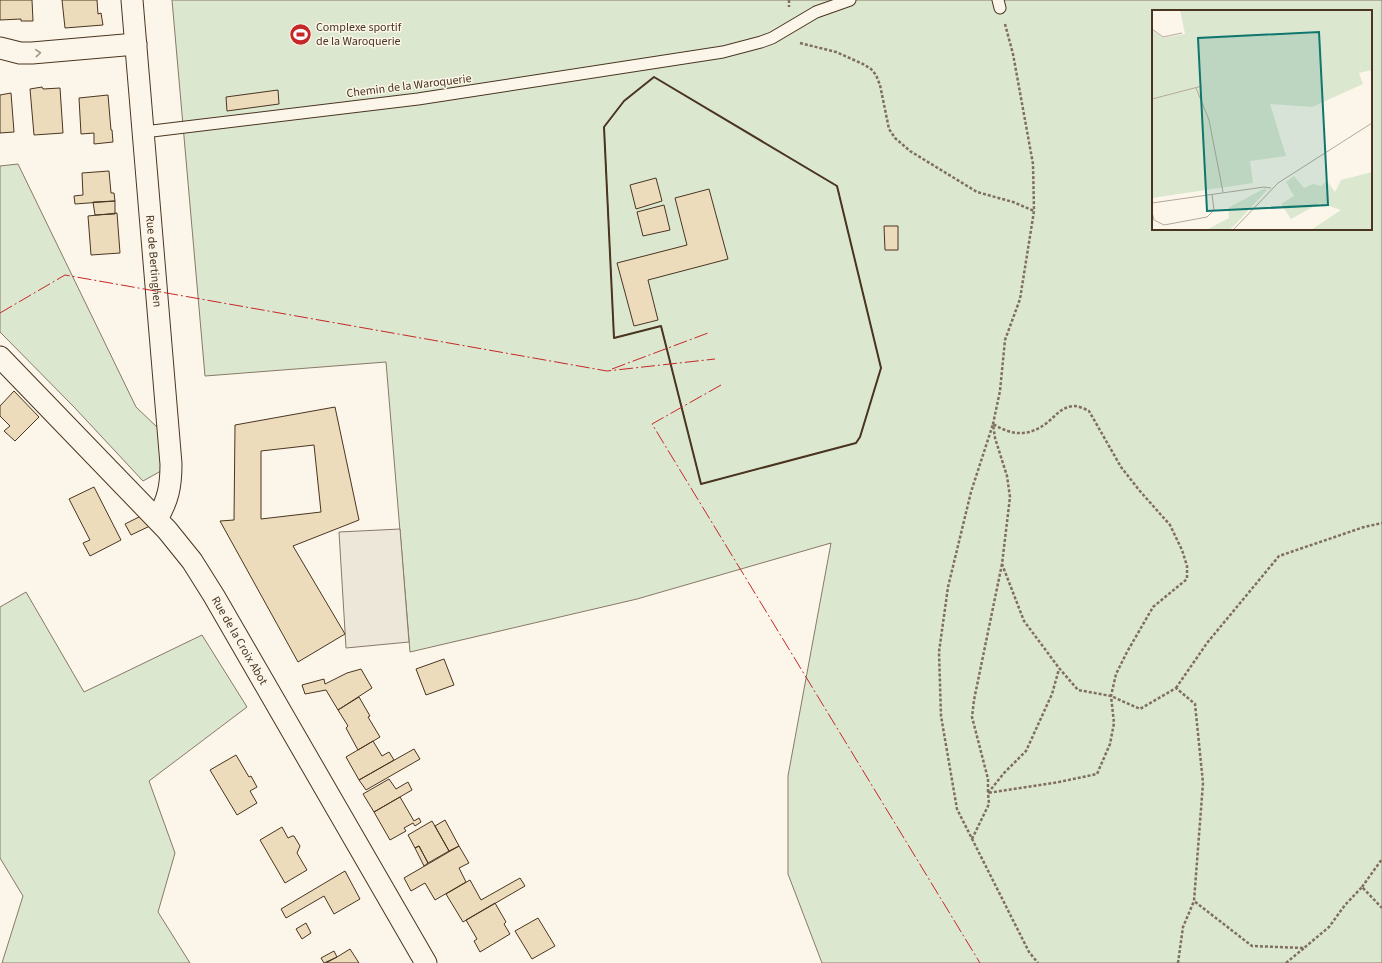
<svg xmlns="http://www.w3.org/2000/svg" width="1382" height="963" viewBox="0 0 1382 963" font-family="'Source Sans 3',sans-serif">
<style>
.green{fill:#dce7d0;stroke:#887966;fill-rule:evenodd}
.parking{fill:#ede7d9;stroke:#887966}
.building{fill:#ecdcbc;stroke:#4a3520;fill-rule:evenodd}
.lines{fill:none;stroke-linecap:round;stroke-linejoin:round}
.service-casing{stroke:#4a3520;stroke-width:13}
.minor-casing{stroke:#4a3520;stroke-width:23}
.path{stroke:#7f6f5c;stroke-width:2.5;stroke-dasharray:3 2;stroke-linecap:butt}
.service{stroke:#fbf6e9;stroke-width:11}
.minor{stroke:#fbf6e9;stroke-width:21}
.fence{stroke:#4a3520;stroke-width:1;stroke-dasharray:5 2;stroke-linecap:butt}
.wall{stroke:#4a3520;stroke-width:2}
.power{stroke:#c62828;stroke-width:1;stroke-dasharray:14 3 2 3;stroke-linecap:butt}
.oneway{stroke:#a29684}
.labels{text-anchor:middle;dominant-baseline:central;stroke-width:3;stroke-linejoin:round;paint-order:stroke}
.poi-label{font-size:12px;fill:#4a3520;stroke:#fbf6e9;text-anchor:start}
.street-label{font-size:12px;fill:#4a3520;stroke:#fbf6e9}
.inset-road{fill:none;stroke:#b4a999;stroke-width:1}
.view{fill:#0f766e;fill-opacity:0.15;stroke:#0f766e;stroke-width:2}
.inset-edge{fill:none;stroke:#4a3520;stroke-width:2}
</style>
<rect width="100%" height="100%" fill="#fbf6e9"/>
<!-- green -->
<path class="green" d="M172,0H1382V963H822L788,874V776L831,543L637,599L410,652L386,362L205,376ZM1153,11H1371V229H1153Z
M18,164L136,407L158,428L161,471L143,481L74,407L0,332V166Z
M26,592L84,692L202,635L247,707L149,781L175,853L158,912L190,963H2L23,896L0,858V607Z"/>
<!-- parking -->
<path class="parking" d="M400,529L409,642L346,648L339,532Z"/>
<!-- building -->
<path class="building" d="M0,0H32L33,21H21V19L0,20Z
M62,0H97L98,14L101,13L103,25L65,28Z
M42,87L43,89L60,88L63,133L34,135L30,89Z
M278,90L279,104L227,111L226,97Z
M11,93L14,132L0,133V95Z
M108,95L111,130H112L113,142L94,144V133L81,134L79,98Z
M109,171L111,193H114L115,201L75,204L74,196L83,195L82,173Z
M656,178L662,201L636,209L630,185Z
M709,189L728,259L648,280L658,320L634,326L617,263L687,245L675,198Z
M115,201V214L95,215L93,202Z
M664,205L670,230L643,236L637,212Z
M117,213L120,253L91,255L88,216Z
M884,226H898V250H885Z
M14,391L39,417L15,441L4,431L10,426L0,416V406Z
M335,407L359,520L293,546L345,634L298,662L220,521L234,520L235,425ZM314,445L321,512L261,519V451Z
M94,487L121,540L90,556L83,543L90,540L69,499Z
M143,515L152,525L131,535L125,524Z
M444,659L454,685L426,695L416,669Z
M361,669L372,688L338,710L326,690L305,694L302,685L324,679L325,684L347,673Z
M359,697L370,716L368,717L380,737L358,750L346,728L348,726L338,710Z
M373,741L382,756L389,752L394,760L359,780L346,757Z
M414,749L420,759L366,790L359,780Z
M236,755L249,777L251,776L257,787L250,791L257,803L237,815L210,770Z
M389,779L396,789L408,782L412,790L374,812L363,794Z
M400,797L414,821L419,818L421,822L415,826L413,823L404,828L406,831L390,840L374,812Z
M445,820L459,846L449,851L435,826Z
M432,821L449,851L428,863L419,846L415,848L408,835Z
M282,827L288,838L292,836H294L300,846L297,853L307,870L285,883L260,840Z
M419,846L428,863L424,866L415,848Z
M459,846L469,863L459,868L466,882L435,900L425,883L411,891L404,878Z
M345,871L360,899L334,914L324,896L286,918L281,909Z
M520,878L525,886L463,922L446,894L470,880L481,900Z
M495,903L506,922L504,924L510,934L480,952L474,941L477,939L466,920Z
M538,918L555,946L532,959L515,931Z
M306,923L311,933L302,939L296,929Z
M350,949L359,963H326L337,957Z
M334,951L337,957L324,963L321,958Z"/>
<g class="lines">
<defs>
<path id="service" d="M998,0L1000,8
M144,132L418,99L723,52L761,42L772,38L816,12L850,0"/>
<g id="minor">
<path id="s1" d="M132,0L171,464C171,487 168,500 157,519"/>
<path d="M0,48L20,53H32L136,44"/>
<path id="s2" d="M0,357L167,530L192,561L214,596L426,963"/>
</g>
</defs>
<!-- service casing -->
<use href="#service" class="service-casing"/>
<!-- minor casing -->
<use href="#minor" class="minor-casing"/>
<!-- path -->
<path class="path" d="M789,0V7
M1005,24L1013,54L1033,164L1034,211L1020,299L1005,340L1000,391L993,424L995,438L1007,476L1010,497L1002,564L1024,621L1059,668L1078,690L1111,696L1140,709L1176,688L1195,704L1203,783L1194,901L1252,946L1304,948L1329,927L1345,905L1362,887L1382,908
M800,43L836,52L863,64L871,69L876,75L880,85L889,129L895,138L910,151L977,192L1013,202L1034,211
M1002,564L974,700L972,717L988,779V793L1059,782L1097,774L1110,744L1114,723L1111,696L1116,674L1127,652L1153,607L1187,579V566L1182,550L1170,525L1139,490L1121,467L1089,411C1085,409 1079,406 1074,406C1062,407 1056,415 1048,422C1029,437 1013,436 993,424L971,492L948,587L939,652L941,716L957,809L1029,952L1038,963
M1176,688L1207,643L1279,556L1364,527L1382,523
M972,839L989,804L988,793L1004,773L1026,751L1052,694L1059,669
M1362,887L1382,859
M1178,963L1183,927L1194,901
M1286,963L1304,948"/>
<!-- service -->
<use href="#service" class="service"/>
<!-- minor -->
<use href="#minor" class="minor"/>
<!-- fence -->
<path class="fence" d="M654,77L837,186L881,368L860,437L856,443L701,484L661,326L614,338L604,127L624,101Z"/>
<!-- wall -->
<path class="wall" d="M654,77L837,186L881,368L860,437L856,443L701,484L661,326L614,338L604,127L624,101Z"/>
<!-- power -->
<path class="power" d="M0,313L65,275L607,371L715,359
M612,369L708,333
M721,385L652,424L980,963"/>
</g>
<!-- one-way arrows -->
<defs><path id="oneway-chevron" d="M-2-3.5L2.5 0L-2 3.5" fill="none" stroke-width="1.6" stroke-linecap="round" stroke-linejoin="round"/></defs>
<use class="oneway" href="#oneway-chevron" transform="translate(38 53) rotate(-5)"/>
<!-- icons -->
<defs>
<symbol id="stadium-disc" viewBox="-11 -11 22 22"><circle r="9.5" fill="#c62828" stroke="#fbf6e9"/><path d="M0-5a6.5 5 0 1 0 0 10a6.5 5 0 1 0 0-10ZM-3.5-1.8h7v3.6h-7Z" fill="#fff"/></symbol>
</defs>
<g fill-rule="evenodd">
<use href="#stadium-disc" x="288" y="22" width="25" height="25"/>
</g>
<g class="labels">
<!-- poi labels -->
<g class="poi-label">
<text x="316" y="27">Complexe sportif<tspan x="316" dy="14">de la Waroquerie</tspan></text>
</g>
<!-- street labels -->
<g class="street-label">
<text transform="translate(409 86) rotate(-7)">Chemin de la Waroquerie</text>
<text stroke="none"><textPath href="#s1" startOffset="262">Rue de Bertinghen</textPath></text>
<text stroke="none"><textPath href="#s2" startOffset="373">Rue de la Croix Abot</textPath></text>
</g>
</g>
<!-- overview -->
<g transform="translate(1152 10)">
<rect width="220" height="220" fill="#fbf6e9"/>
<path d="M28,0H220V60L207,63L211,74L160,97L118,94L134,146L98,151L101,173L0,188V20L11,28L33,24ZM220,162V220H159L189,200L168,193L139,209L129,194L142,186L134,172L142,166L152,178L161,174L169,176L175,171L183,182L189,170ZM113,178L115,180L81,217L77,220H54L77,208L76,198Z" fill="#dce7d0"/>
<path class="inset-road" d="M0,19L11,27L30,23M44,78L57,110L71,182M0,89L50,76M0,193L112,177L119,178M0,202L2,210L12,215L55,207L62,200L60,184M81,220L126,173L220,113"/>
<path class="view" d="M167,22L176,195L55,201L46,28Z"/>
<rect width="220" height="220" class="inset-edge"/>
</g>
</svg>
